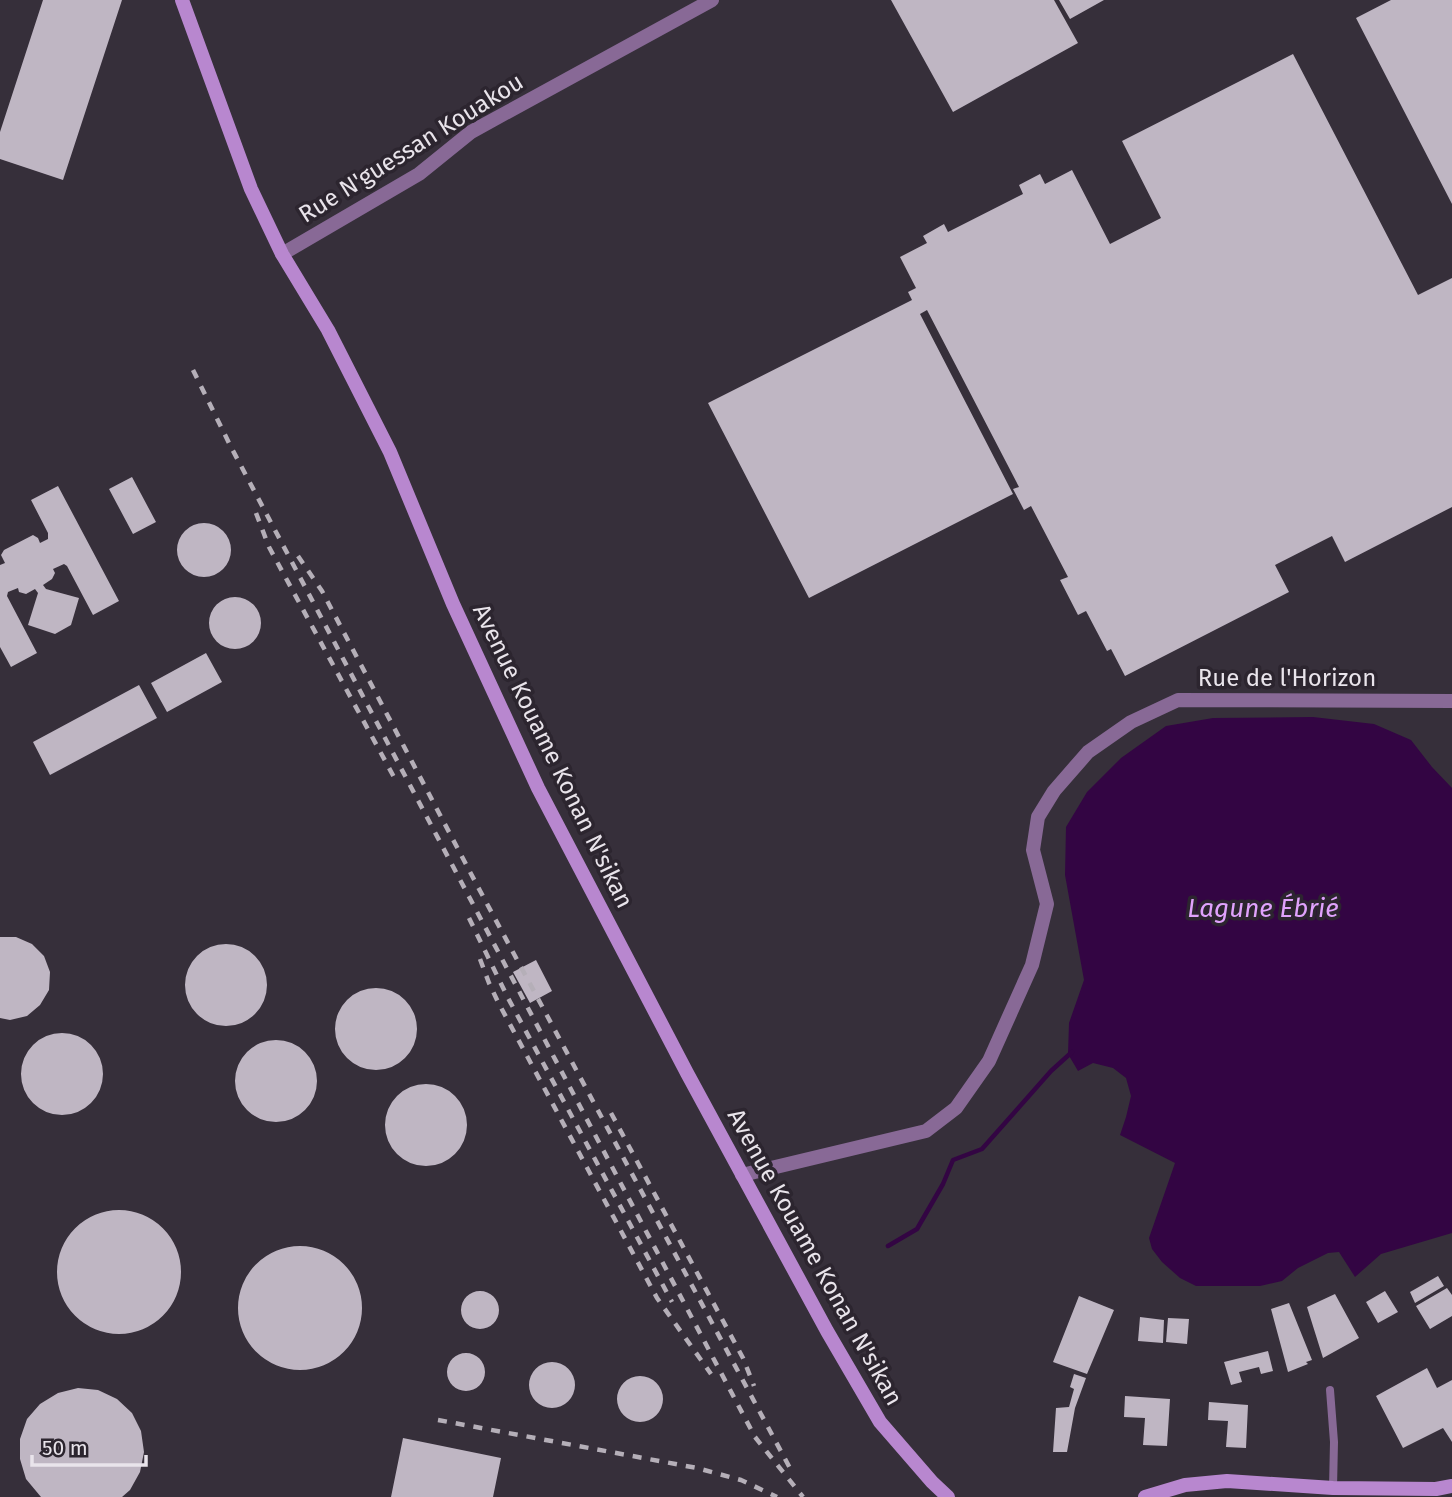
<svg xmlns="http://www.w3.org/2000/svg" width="1452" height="1497" viewBox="0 0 1452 1497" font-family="'Fira Sans',sans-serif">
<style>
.water{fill:#330543}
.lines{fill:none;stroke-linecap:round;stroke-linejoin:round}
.stream{stroke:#330543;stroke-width:4.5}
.building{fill:#bfb6c3}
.lane{stroke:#886996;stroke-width:8}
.street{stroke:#886996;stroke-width:14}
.secondary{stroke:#b887cf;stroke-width:14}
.rail{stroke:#b5afb8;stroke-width:4.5;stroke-dasharray:9 9;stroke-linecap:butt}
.labels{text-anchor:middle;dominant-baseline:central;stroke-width:7;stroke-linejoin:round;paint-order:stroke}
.street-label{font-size:24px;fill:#e9e4eb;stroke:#2c252f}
.water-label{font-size:26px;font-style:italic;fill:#e0a2fc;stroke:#2c252f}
</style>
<rect width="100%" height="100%" fill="#362f3a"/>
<!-- water -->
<path class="water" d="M1313,717L1374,724L1411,740L1432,767L1452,788V1233L1381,1254L1355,1277L1339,1252L1328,1253L1298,1268L1282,1281L1260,1286H1196L1180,1278L1162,1262L1152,1249L1149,1238L1175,1163L1120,1135L1126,1117L1131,1096L1126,1078L1113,1068L1093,1063L1078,1071L1068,1054L1069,1023L1084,980L1065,875L1066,827L1087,792L1121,758L1166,726L1213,718Z"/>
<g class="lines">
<!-- stream -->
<path class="stream" d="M888,1246L917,1229L943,1184L953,1160L982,1149L1051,1071L1072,1052"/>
</g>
<!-- building -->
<path class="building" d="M43,0H122L63,180L0,159V132Z
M891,0H1054L1078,43L953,112Z
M1059,0H1104L1070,19Z
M1391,0H1452V204L1356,18Z
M1293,54L1418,295L1452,278V507L1345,562L1332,536L1275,565L1289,592L1125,676L1111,649L1107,651L1086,611L1078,615L1060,580L1068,577L1031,506L1024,510L1013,489L1019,487L927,310L920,314L1013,494L809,598L708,403L912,300L908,292L916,288L900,257L927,243L923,236L944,224L948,232L1023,194L1019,185L1040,174L1045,184L1072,170L1110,244L1161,218L1122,141Z
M132,477L156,522L133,534L109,489Z
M58,486L119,601L93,615L67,566L64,564L53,569L55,573L52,579L43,585L46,589L79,598L71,625L55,634L28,625L38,593L35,589L26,594L19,592L18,588L8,592L7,596L37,653L11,667L0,647V565L5,563L1,555L4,550L33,535L38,538L40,543L48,539V533L31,500Z
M177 550a27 27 0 1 1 54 0a27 27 0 1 1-54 0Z
M209 623a26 26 0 1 1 52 0a26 26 0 1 1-52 0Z
M206,653L222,682L167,712L151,683Z
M139,685L157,718L50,775L33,742Z
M0,937H16L32,944L44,956L50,972L49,990L40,1005L27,1016L10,1020L0,1018Z
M185 985a41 41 0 1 1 82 0a41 41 0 1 1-82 0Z
M536,960L552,991L530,1003L513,972Z
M335 1029a41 41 0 1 1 82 0a41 41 0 1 1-82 0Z
M21 1074a41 41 0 1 1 82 0a41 41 0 1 1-82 0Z
M235 1081a41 41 0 1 1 82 0a41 41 0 1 1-82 0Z
M385 1125a41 41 0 1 1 82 0a41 41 0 1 1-82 0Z
M57 1272a62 62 0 1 1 124 0a62 62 0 1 1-124 0Z
M238 1308a62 62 0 1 1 124 0a62 62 0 1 1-124 0Z
M1438,1276L1444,1286L1415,1303L1410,1292Z
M1447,1288L1452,1295V1316L1430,1329L1416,1306Z
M1385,1291L1398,1312L1378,1323L1366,1302Z
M461 1310a19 19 0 1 1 38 0a19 19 0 1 1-38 0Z
M1335,1294L1359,1338L1323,1358L1307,1307Z
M1079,1296L1114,1310L1087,1374L1053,1362Z
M1289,1303L1312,1360L1306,1362L1308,1364L1288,1372L1271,1309Z
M1140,1317L1164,1320L1163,1343L1138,1341Z
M1168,1318L1189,1319L1187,1344L1166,1342Z
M1268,1351L1273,1371L1261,1374L1259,1367L1239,1372L1242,1382L1231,1385L1224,1362Z
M447 1372a19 19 0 1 1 38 0a19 19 0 1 1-38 0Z
M529 1385a23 23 0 1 1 46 0a23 23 0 1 1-46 0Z
M1427,1368L1437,1388L1452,1380V1442L1443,1428L1403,1448L1376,1396Z
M1074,1374L1086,1378L1075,1408L1067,1452H1053L1056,1408L1069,1407L1074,1389L1070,1387Z
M617 1399a23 23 0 1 1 46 0a23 23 0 1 1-46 0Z
M78,1388L98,1390L117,1399L132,1413L141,1431L144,1452L140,1472L130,1490L122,1497H41L26,1479L20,1459V1439L27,1419L40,1404L58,1393Z
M1125,1396L1170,1399L1167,1446L1143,1445L1145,1418L1124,1417Z
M1209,1402L1248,1405L1246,1448L1226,1447L1228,1421L1208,1420Z
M403,1438L501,1458L493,1497H391Z"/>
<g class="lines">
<!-- lane -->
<path class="lane" d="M1330,1390L1334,1442L1333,1488"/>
<!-- street -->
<path class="street" d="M282,254L419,174L471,132L712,0
M742,1175L926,1131L956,1108L989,1061L1032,965L1047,904L1033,850L1038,817L1054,791L1088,752L1131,722L1178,700L1452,701"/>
<!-- secondary -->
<path class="secondary" d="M182,0L251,189L282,254L328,330L390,452L453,604L538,788L687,1073L827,1331L880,1422L932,1482L948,1497
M1145,1497L1185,1485L1227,1481L1333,1488L1436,1489L1452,1486"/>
<!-- rail -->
<path class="rail" d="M193,370L231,447L755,1437L803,1497
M256,513L269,547L395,779
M298,556L322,591L478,887L791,1470
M469,918L508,998L672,1302
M480,959L489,983L498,1002L657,1298L711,1374
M611,1113L743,1358L754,1386
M438,1420L697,1468L741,1480L777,1497"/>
</g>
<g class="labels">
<!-- street labels -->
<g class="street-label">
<text transform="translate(411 148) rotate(-32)">Rue N'guessan Kouakou</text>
<text x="1287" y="678">Rue de l'Horizon</text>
<text transform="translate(553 756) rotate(64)">Avenue Kouame Konan N'sikan</text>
<text transform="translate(815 1257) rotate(61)">Avenue Kouame Konan N'sikan</text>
</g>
<!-- water labels -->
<g class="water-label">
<text x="1263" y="908">Lagune Ébrié</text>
</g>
</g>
<!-- scale -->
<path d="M32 1455v10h114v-10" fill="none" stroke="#e9e4eb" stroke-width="3.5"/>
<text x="42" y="1455" font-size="21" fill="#e9e4eb" stroke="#2c252f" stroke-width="5" paint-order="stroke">50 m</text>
</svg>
